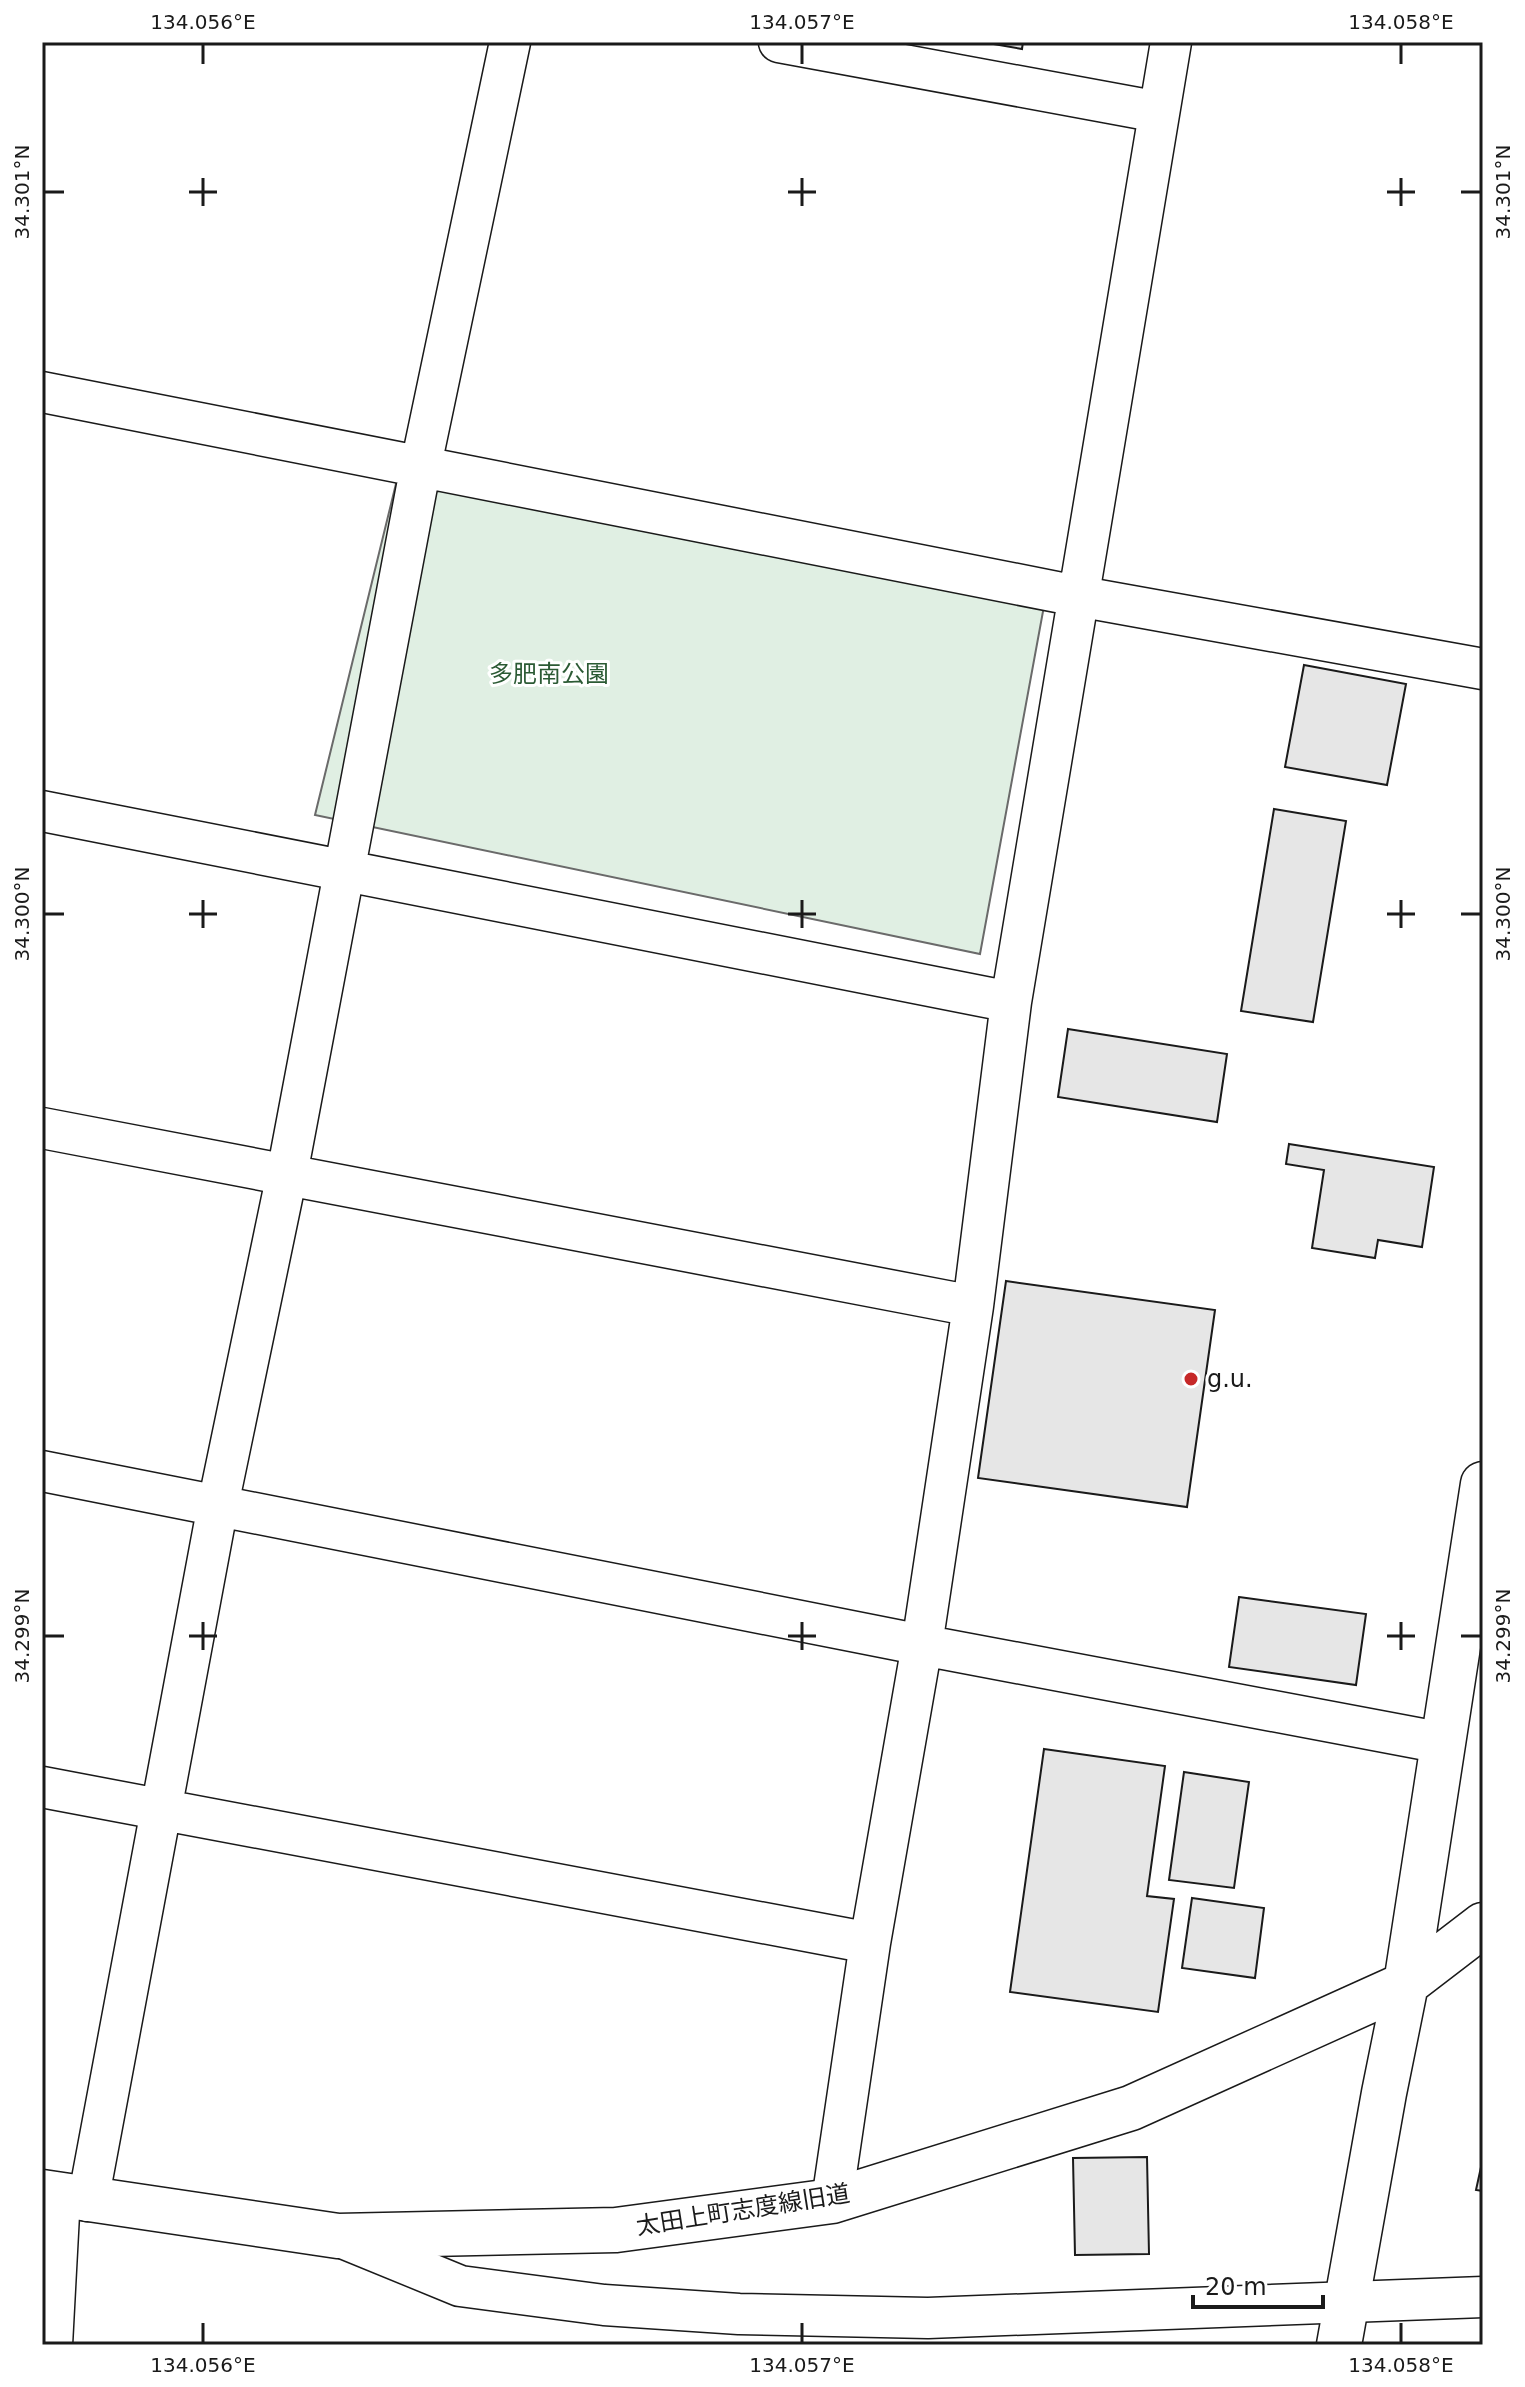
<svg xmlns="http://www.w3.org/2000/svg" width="1525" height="2387" viewBox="0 0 1525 2387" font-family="'DejaVu Sans','Noto Sans JP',sans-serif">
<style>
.green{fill:#e0efe3;stroke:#6a6a6a;stroke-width:2}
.building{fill:#e6e6e6;stroke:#1a1a1a;stroke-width:2}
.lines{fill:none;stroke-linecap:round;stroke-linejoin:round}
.street-casing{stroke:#1a1a1a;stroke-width:43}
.secondary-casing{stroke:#1a1a1a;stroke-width:47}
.street{stroke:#fff;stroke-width:40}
.secondary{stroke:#fff;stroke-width:44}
.ticks{fill:none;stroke:#1a1a1a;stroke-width:3}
.poi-dot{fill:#c62828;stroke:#fff;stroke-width:3}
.labels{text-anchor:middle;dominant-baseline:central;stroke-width:6;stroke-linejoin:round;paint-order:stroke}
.park-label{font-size:24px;fill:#2b5a34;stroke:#fff}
.poi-label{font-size:24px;fill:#1a1a1a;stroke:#fff;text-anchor:start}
.street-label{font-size:24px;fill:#1a1a1a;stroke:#fff}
.neatline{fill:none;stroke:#1a1a1a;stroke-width:3}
.ticks-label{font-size:20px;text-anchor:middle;fill:#1a1a1a}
</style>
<rect width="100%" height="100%" fill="#fff"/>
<!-- green -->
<path class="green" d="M404,451L1044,606L980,954L315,815Z"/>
<!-- building -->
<path class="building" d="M982,42H1023L1022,49Z
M1304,665L1406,684L1387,785L1285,767Z
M1274,809L1346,821L1313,1022L1241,1011Z
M1068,1029L1227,1054L1217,1122L1058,1097Z
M1289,1144L1434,1167L1422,1247L1378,1240L1375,1258L1312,1248L1324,1170L1286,1164Z
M1006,1281L1215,1310L1187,1507L978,1478Z
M1239,1597L1366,1614L1356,1685L1229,1667Z
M1044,1749L1165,1766L1147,1896L1174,1899L1158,2012L1010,1992Z
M1184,1772L1249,1782L1234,1888L1169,1880Z
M1192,1898L1264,1908L1255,1978L1182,1968Z
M1147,2157L1149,2254L1075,2255L1073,2158Z
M1483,2158V2191L1476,2190Z"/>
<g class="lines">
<defs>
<path id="street" d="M779,42L1159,112
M42,392L1077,596L1483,669
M42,811L1011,1002
M42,1128L973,1306
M42,1471L922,1645L1443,1743
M42,1787L870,1943
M88,2201L218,1505L287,1174L421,465L510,42
M832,2201L870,1943L922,1645L973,1306L1011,1002L1171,42
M338,2236L460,2286L604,2305L739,2314L928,2318L1483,2297"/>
<path id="secondary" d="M42,2192L338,2236L616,2230L832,2201L1131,2108L1406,1984L1483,1925
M50,2345L58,2195
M1339,2345L1384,2093L1406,1984L1483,1484"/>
</defs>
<!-- street casing -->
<use href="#street" class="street-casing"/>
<!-- secondary casing -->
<use href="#secondary" class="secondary-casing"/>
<!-- street -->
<use href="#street" class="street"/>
<!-- secondary -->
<use href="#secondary" class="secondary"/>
</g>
<!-- ticks -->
<path class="ticks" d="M203,44V64M802,44V64M1401,44V64M203,178V206M802,178V206M1401,178V206M44,192H64M189,192H217M788,192H816M1387,192H1415M1461,192H1481M203,900V928M802,900V928M1401,900V928M44,914H64M189,914H217M788,914H816M1387,914H1415M1461,914H1481M203,1622V1650M802,1622V1650M1401,1622V1650M44,1636H64M189,1636H217M788,1636H816M1387,1636H1415M1461,1636H1481M203,2323V2343M802,2323V2343M1401,2323V2343"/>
<!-- markers -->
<circle class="poi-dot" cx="1191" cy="1379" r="8"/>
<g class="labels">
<!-- park labels -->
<g class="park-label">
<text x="549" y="674">多肥南公園</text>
</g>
<!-- poi labels -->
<g class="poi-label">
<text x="1207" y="1379">g.u.</text>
</g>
<!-- street labels -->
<g class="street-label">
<text transform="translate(743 2210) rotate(-9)">太田上町志度線旧道</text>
</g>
</g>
<!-- border -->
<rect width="1525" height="2387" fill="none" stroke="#ffffff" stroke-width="88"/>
<!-- scale -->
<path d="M1193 2295v12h130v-12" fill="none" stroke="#1a1a1a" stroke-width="4"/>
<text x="1205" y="2295" font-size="24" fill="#1a1a1a" stroke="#ffffff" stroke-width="6" paint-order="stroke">20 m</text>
<rect x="44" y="44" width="1437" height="2299" class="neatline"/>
<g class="ticks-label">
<text x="203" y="29">134.056°E</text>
<text x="802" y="29">134.057°E</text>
<text x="1401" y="29">134.058°E</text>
<text transform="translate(22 192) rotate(-90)" y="7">34.301°N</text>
<text transform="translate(1503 192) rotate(-90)" y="7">34.301°N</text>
<text transform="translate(22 914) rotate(-90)" y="7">34.300°N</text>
<text transform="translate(1503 914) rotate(-90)" y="7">34.300°N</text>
<text transform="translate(22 1636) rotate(-90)" y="7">34.299°N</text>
<text transform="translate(1503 1636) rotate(-90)" y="7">34.299°N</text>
<text x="203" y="2372">134.056°E</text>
<text x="802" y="2372">134.057°E</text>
<text x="1401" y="2372">134.058°E</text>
</g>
</svg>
